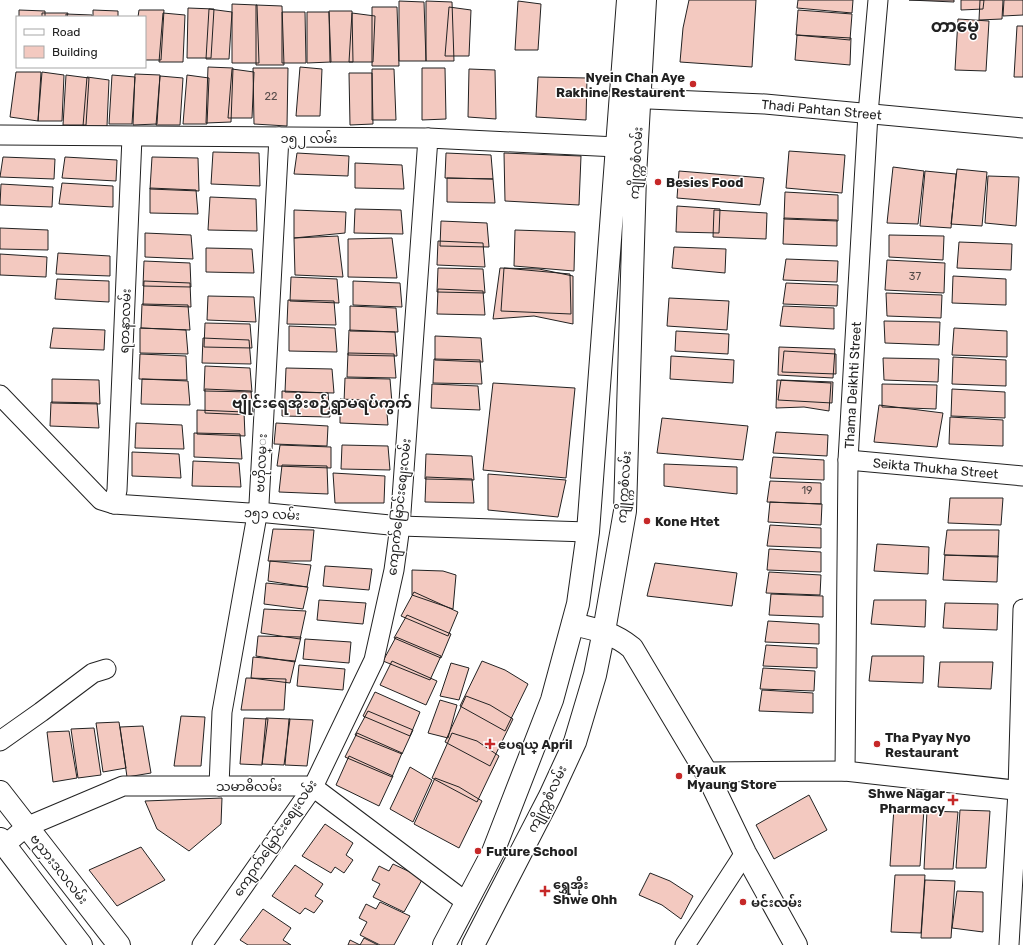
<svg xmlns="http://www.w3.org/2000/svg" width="1023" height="945" viewBox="0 0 1023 945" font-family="Rubik,'Noto Sans Myanmar',sans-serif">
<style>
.building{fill:#f3c9c0;stroke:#222}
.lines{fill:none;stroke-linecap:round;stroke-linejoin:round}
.street-casing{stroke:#222;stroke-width:21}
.secondary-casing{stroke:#222;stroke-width:24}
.primary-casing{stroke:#222;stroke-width:24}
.street{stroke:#fff;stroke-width:19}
.secondary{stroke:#fff;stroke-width:22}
.primary{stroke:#fff;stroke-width:22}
.poi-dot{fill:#c62828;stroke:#fff;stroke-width:1.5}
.labels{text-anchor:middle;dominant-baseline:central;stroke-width:3;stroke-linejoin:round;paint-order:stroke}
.number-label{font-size:11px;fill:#564c4a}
.poi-label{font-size:13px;font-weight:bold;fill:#222;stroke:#fff;text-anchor:start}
.street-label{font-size:13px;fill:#222;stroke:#fff}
.quarter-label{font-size:15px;font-weight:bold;fill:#222;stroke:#fff}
.district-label{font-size:17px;font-weight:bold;fill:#222;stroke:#fff}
</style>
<rect width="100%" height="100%" fill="#fff"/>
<!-- building -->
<path class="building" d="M689,0H756L752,67L680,62L683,28Z
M798,0H853L852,13L797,8Z
M909,0H954V2Z
M961,0H984L983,9L961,10Z
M980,0H1003L1002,19L979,20Z
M1004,0H1023V15L1003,16Z
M399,1L424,2L426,61H399Z
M426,1L452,2L454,61H426Z
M518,1L541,4L538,50H515Z
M232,4L257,5L259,63H232Z
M256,5L282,6L284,65H256Z
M372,7H397L399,66H372Z
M449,7L471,10L469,56H445Z
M188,8L214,9L211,58H187Z
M209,9L232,12L229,59H206Z
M19,10L45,11V17H19Z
M93,10L118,11V17H93Z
M139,10H164L161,60H145V17H138Z
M798,10L852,14L850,40L796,35Z
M329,11H352L353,62H330Z
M282,12H305L306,63H282Z
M307,12H329L331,62L307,63Z
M42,13H68L67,17H42Z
M163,13L185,15L183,62H159Z
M352,13L375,16L373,62H349Z
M66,14L92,15V17H66Z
M958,19L989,21L986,71L955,70Z
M1017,26H1023V77H1014Z
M797,35L851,38L850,65L795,60Z
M208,67L233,68L231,122L206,123Z
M300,67L322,69L320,116H296Z
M253,68H288L287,126L254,124Z
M422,68H445L446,119L422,120Z
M232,69L254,72L252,118H228Z
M372,69H394L396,120H372Z
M469,69L495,70L496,119L468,117Z
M16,72H41L38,121L10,117Z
M42,72L64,75L62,121H38Z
M349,73H372L373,124L350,125Z
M135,74L160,75L157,124L133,125Z
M66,75L89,78L86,125H63Z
M112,75L135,77L132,124H109Z
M187,75L209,78L207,124H183Z
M160,76L183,78L180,125H156Z
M87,77L109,80L107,126H83Z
M538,77L587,78L586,120L536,117Z
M789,151L845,155L842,193L786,188Z
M213,152L259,153L260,186L211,184Z
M297,153L349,156L348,176L294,174Z
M446,153L491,155L493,179L445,178Z
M504,153L581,156L579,205L505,201Z
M3,157L55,159L54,179L0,177Z
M65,157L117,160L116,181L62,178Z
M152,157L198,158L199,191L150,189Z
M355,163L402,165L404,189L355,188Z
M893,167L924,171L918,224L887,223Z
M957,169L987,172L982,226L951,224Z
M679,171L764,178L760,205L677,198Z
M925,171L956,174L951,228L920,226Z
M988,176L1019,177L1016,226L985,223Z
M447,178L493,179L495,203L447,202Z
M62,183L113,186V207L59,204Z
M1,184L53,187L52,207L0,205Z
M150,188L196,190L198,214L150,213Z
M785,192L838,195V221L784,219Z
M210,197L256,199L257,231L208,230Z
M677,206L720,209L719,233L676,232Z
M355,209L401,210L403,234L354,233Z
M294,210L346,212L345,233L294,238Z
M714,210L767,213L766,239L713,237Z
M784,218L837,220V246L783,244Z
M441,221L487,223L489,247L440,246Z
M0,228L48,230V250L0,249Z
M515,230L575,232L574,271L514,266Z
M145,233L191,235L193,259L145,257Z
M889,235L944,236L943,260L889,257Z
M338,236L343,277L295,275L294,238Z
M392,238L397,278L348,277V239Z
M438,241L483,243L485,267L437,265Z
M959,242L1012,244L1011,270L957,268Z
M674,247L726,249L725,273L672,268Z
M206,248L252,249L254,273L206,272Z
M58,253L110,256V276L56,274Z
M0,254L47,257L46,277L0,275Z
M786,259L838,261L837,282L783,280Z
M887,260L945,263L944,293L885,290Z
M144,261L190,263L191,287L143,286Z
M438,268L483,269L485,293L437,292Z
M500,268L539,269L573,276V324L534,316L493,319Z
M504,268L570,274L571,314L501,311Z
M953,276L1006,279V305L952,303Z
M291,277L337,279L339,303L290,301Z
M57,279L109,281V302L55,299Z
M144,281L190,283L191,307L143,305Z
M353,281L400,283L402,307L353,305Z
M786,283L838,285L837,306L783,304Z
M438,289L483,291L485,315L437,314Z
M886,293L942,295L941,318L887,316Z
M208,296L254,297L256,322L207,320Z
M669,298L729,301L727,330L667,326Z
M288,300L334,301L336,325L287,324Z
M142,304L188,305L190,330L141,328Z
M350,306L396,308L398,332L350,331Z
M783,306L834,308V329L780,326Z
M884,321L940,322L939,345L885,343Z
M205,323L250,324L252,348L204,347Z
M289,326L335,328L337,352L289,351Z
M53,328L105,330L104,350L50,348Z
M140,328L186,330L188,354L140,353Z
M954,328L1007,331V357L952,355Z
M349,330L395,332L397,356L348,355Z
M676,331L729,334L728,354L675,351Z
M435,336L481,338L483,362L435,360Z
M203,338L249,340L251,364L202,363Z
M779,347L835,349L833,378L778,375Z
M784,351L836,354V374L782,372Z
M348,353L394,354L396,378L347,377Z
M140,354L186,356L187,380L139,379Z
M671,356L734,360L733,383L670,379Z
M953,357L1006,360V386L952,384Z
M883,358L939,359L938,382L884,380Z
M434,359L480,360L482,384L433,383Z
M205,366L250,368L252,392L204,391Z
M286,368L332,369L334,393L285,392Z
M345,378L390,379L392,403L344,402Z
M52,379L99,380L100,404L52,403Z
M142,379L188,381L190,405L141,404Z
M777,380L831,383L829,411L804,407L776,408Z
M781,380L833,382L832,403L778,400Z
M493,383L575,388L566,478L483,470Z
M432,384L478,386L480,410L431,408Z
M882,384L937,385L936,409L882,407Z
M205,389L251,391L253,415L205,413Z
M952,389L1005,392V418L951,416Z
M282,391L328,393L330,417L282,416Z
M340,399L386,401L388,425L340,423Z
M51,402L97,403L99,428L50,426Z
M879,405L943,413L937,447L874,442Z
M197,410L244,412L245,436L197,434Z
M950,417L1003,420V446L949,444Z
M662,418L748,426L743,460L657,453Z
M136,423L182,425L184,449L135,448Z
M276,423L328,426L327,446L274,444Z
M776,432L828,435L827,456L773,453Z
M194,433L240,434L242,459L194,457Z
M280,445L331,447V468L277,466Z
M342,445L388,446L390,470L341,469Z
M132,452L179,454L181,478L132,476Z
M426,454L472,456L474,480L425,479Z
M773,457L824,460V480L770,478Z
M193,461L239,463L241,487L192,486Z
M664,464L737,467V494L664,486Z
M282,465L327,466L328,494L279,492Z
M333,473L385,476L384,503H335Z
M488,474L566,480L558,517L488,510Z
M426,477L472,479L474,503L425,502Z
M770,481L821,483V504L767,502Z
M950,498H1003L1001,525L948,523Z
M770,502L822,504L821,525L768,522Z
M770,525L821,528V548L767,546Z
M273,529L314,530L311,561H268Z
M947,530H999L998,557L944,555Z
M877,544L929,547L928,574L874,571Z
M769,549L821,552V572L767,570Z
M945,555L998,556L997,582L943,580Z
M270,561L311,565L307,587L268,581Z
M655,563L737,573L732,606L647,596Z
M325,566L372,569L369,590L323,586Z
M412,570L443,571L456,575L453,609L412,595Z
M769,572L821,575L820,595L766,593Z
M266,583L308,587L303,609L264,604Z
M414,592L458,612L448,636L401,616Z
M771,594L823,596V617L769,615Z
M319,600L366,603L363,624L317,620Z
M874,600H926L925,627L871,624Z
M945,603L998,604L997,630L943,628Z
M264,609L306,611L300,639L261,633Z
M407,615L451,634L441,658L394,638Z
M768,621L819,624V644L765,642Z
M258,636L301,637L295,662L256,656Z
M396,637L441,656L430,680L383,661Z
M305,639L351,642L349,663L303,659Z
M766,645L817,648V668L763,666Z
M872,656H924L923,683L869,681Z
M253,657L295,661L290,683L251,678Z
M392,661L437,681L426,705L380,685Z
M482,661L505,670L528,684L505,731L460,706Z
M940,662H993L991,689L938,687Z
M451,663L469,668L459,700L440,696Z
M299,665L345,669L343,690L297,686Z
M763,668L815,671L814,691L760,689Z
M246,678L286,679L284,710H241Z
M762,690L813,693V713L759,711Z
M375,692L420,712L410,736L363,716Z
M466,696L490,705L513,719L490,766L445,742Z
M440,700L457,705L448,738L428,733Z
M368,711L413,730L402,754L355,735Z
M181,716L205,717L201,766H174Z
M244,718L268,719L262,765L240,764Z
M266,718L290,719L284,765L262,764Z
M289,719L313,720L307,766L285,765Z
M119,722L126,768L103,772L96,723Z
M143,726L151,773L127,777L120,727Z
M94,728L101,775L78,778L71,729Z
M69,731L77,778L53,782L47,732Z
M357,733L402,753L392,777L345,757Z
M452,733L477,741L499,756L477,802L432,778Z
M349,756L393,776L379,806L336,785Z
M410,767L432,780L413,822L390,809Z
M435,778L459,787L482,801L459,848L414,824Z
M809,795L827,830L774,859L756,825Z
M222,798L221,824L189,851L157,829L145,801Z
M894,808L924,809L920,866H890Z
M960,810L990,811L986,868H956Z
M927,811L958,812L953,869H924Z
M325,824L353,843L346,855L353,860L344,873L335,867L331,873L302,856Z
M141,847L165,880L117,906L89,870Z
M393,864L423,878L404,912L373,897L380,884L372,880L379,866L389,871Z
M295,865L323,884L315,896L323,901L314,913L305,908L300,914L272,896Z
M650,873L670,881L693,896L681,919L662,905L639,895Z
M895,875H925L921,933L891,932Z
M925,880L955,881L951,938H921Z
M957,891L983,892V932L952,928Z
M380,902L410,916L394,945H380L360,935L367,922L359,918L366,904L376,909Z
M263,909L291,928L283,940L291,945H248L240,940Z
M364,938L378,945H348L350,940L360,945Z"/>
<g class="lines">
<defs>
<g id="street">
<path id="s1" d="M626,98L765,104L1023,128"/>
<path d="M0,135L428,138L617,147"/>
<path d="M0,395L101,500L114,504L249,513L258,512L400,526L588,532"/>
<path id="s2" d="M848,460L1023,476"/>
<path d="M114,504L117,490L132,137"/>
<path d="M0,741L41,712L93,673L106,669"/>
<path id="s3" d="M845,771L848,460L868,114L878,0"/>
<path d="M706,772L845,771L1023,791"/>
<path d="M219,786L222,712L259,504L279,137"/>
<path d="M5,845L26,827L123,786H305L313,787L466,902"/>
<path d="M202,945L313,787L374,660L394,570L400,526L428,138"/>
<path d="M685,945L745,853"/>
<path d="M1009,945L1018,791L1023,609"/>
</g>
<path id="secondary" d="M573,624C595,629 614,633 632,648L706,772L745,853L796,945"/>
<path id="primary" d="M0,792L119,945
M0,839L81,945
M444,945L493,852L552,700L578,604L588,532L628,0
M473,945L550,796L575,742L595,675L604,631L625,511L635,176L645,0"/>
</defs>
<!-- street casing -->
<use href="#street" class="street-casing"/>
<!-- secondary casing -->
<use href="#secondary" class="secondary-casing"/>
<!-- primary casing -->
<use href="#primary" class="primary-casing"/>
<!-- street -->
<use href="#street" class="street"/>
<!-- secondary -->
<use href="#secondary" class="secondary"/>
<!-- primary -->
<use href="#primary" class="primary"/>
</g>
<!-- markers -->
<g class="poi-dot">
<circle cx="693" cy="84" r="4"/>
<circle cx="658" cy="182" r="4"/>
<circle cx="647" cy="521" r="4"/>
<path d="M488 738h4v4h4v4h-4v4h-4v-4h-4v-4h4z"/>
<circle cx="877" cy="744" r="4"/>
<circle cx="679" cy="776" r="4"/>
<path d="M951 794h4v4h4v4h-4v4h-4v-4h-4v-4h4z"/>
<circle cx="478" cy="851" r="4"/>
<path d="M543 885h4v4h4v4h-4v4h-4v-4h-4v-4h4z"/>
<circle cx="743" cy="902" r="4"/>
</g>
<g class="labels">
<!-- number labels -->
<g class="number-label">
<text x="271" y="96">22</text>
<text x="915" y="276">37</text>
<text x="807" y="490">19</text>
</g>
<!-- poi labels -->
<g class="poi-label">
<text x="685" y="77" text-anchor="end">Nyein Chan Aye<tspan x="685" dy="15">Rakhine Restaurent</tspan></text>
<text x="666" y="182">Besies Food</text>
<text x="655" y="521">Kone Htet</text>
<text x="885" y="737">Tha Pyay Nyo<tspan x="885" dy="15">Restaurant</tspan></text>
<text x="498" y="744">ဧပရယ္ April</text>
<text x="687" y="769">Kyauk<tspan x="687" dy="15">Myaung Store</tspan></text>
<text x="945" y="793" text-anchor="end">Shwe Nagar<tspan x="945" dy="15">Pharmacy</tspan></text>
<text x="486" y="851">Future School</text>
<text x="553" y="884">ရွှေအိုး<tspan x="553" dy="15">Shwe Ohh</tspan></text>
<text x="751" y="902">မင်းလမ်း</text>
</g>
<!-- street labels -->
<g class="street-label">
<text stroke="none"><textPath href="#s1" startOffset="196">Thadi Pahtan Street</textPath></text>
<text x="309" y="138">၁၅၂ လမ်း</text>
<text transform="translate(636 163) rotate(-87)">ကျိုက္ကစံလမ်း</text>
<text transform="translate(125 321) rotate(-88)">ရတနာလမ်း</text>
<text stroke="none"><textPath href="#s3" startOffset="386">Thama Deikhti Street</textPath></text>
<text transform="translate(261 463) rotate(-87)">ဗဟိုလမ္း</text>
<text stroke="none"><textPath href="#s2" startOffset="88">Seikta Thukha Street</textPath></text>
<text transform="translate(624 487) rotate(-86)">ကျိုက္ကစံလမ်း</text>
<text transform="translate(399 507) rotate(-84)">ကျောက်မြောင်းစျေးလမ်း</text>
<text transform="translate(272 514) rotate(3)">၁၅၁ လမ်း</text>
<text x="249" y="786">သမာဓိလမ်း</text>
<text transform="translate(547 799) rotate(-64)">ကျိုက္ကစံလမ်း</text>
<text transform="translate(275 838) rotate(-56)">ကျောက်မြောင်းစျေးလမ်း</text>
<text transform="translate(59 869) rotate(52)">ဗညားဒလလမ်း</text>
</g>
<!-- quarter labels -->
<g class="quarter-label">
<text x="322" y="403">ဗျိုင်းရေအိုးစဉ်ရွာမရပ်ကွက်</text>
</g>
<!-- district labels -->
<g class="district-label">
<text x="955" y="26">တာမွေ</text>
</g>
</g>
<!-- legend -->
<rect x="16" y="16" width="130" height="52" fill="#ffffff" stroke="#a7a7a7"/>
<rect x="24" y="29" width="20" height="6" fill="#ffffff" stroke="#a7a7a7"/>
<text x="52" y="36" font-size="12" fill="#222222">Road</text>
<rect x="24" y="46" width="20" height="12" fill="#f3c9c0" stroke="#a7a7a7"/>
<text x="52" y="56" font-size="12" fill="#222222">Building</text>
</svg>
